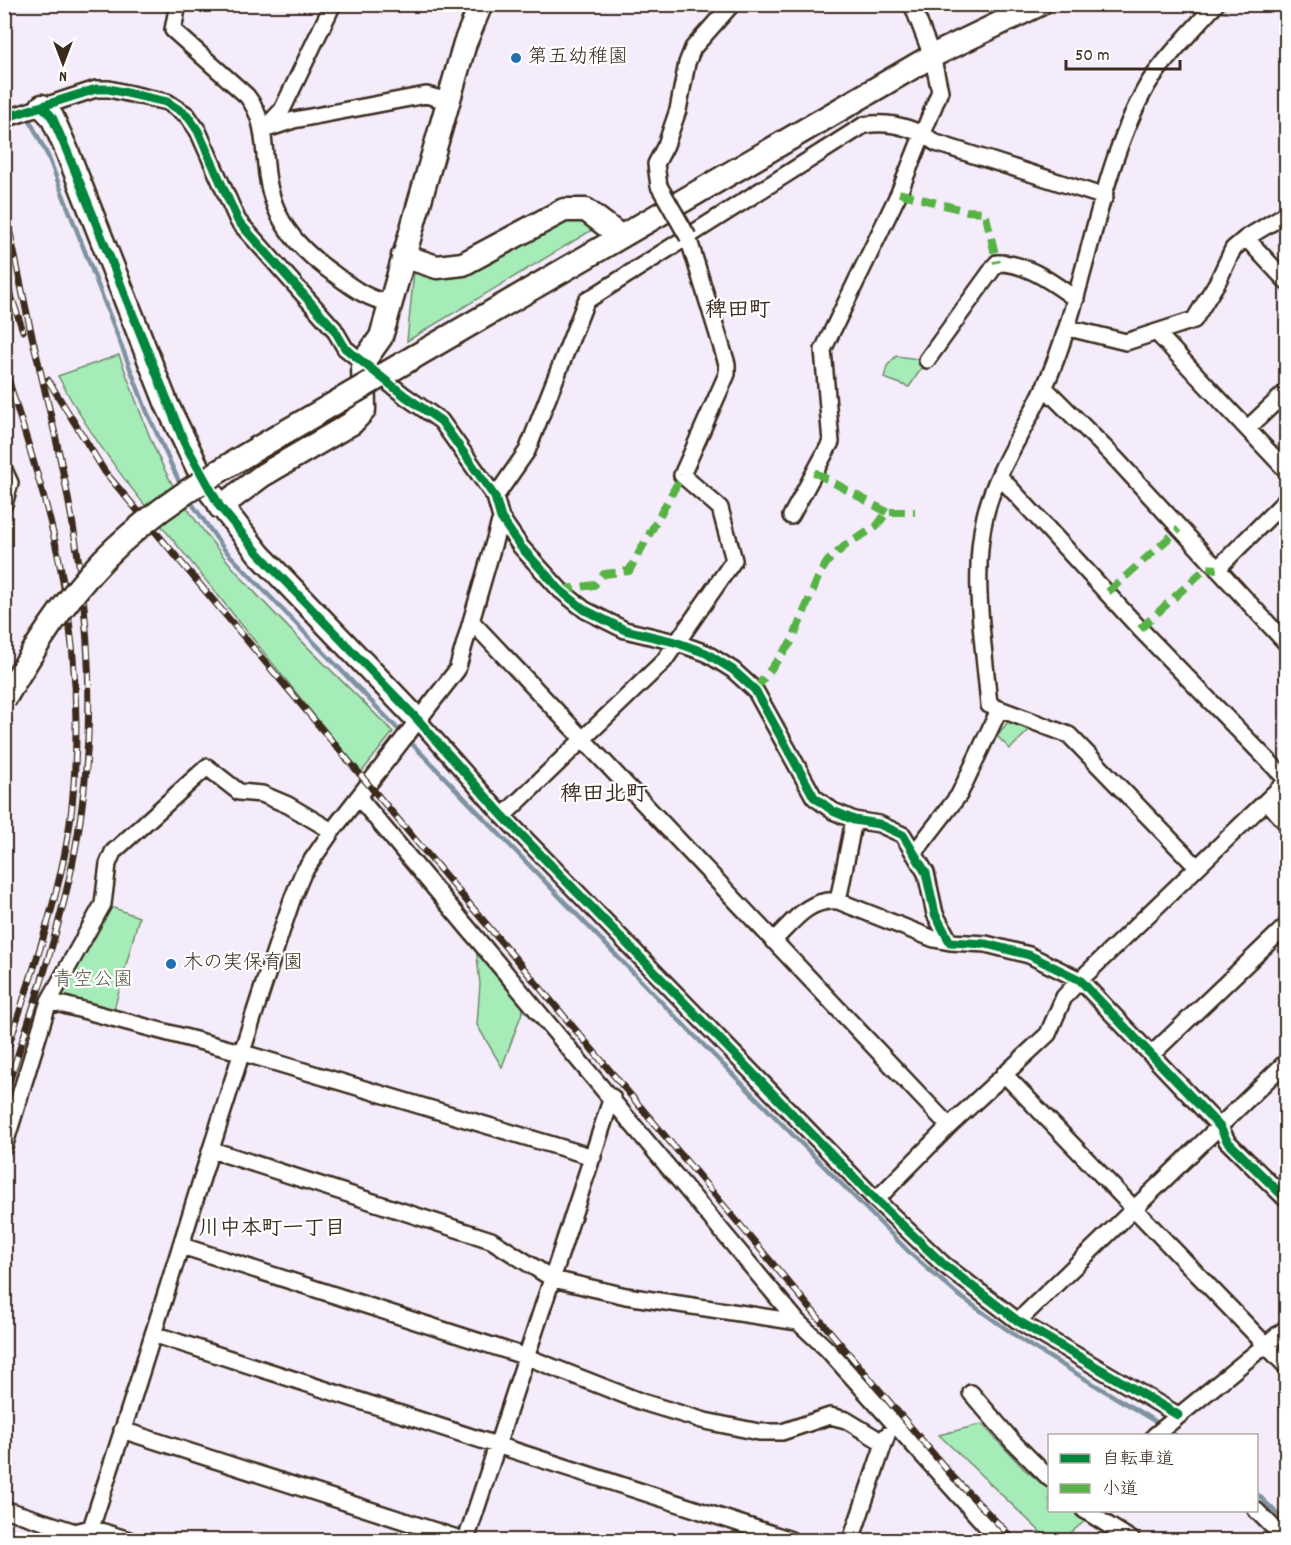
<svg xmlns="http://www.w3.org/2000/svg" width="1291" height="1545" viewBox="0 0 1291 1545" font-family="Dekko,'Klee One',sans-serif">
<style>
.green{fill:#a6ecb9;stroke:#708b6c;stroke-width:1.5}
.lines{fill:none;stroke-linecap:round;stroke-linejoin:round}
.stream{stroke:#7e92a0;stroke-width:4.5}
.street-casing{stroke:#3b2a1e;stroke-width:20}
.secondary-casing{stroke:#3b2a1e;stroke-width:27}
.street{stroke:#fff;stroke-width:15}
.secondary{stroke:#fff;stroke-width:22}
.rail-casing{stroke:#3b2a1e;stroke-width:7}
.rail{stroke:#fff;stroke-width:4.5;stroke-dasharray:14;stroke-linecap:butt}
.street-bridge-casing{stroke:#3b2a1e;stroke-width:20;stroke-linecap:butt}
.secondary-bridge-casing{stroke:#3b2a1e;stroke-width:27;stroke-linecap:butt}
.street-bridge{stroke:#fff;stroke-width:15}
.secondary-bridge{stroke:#fff;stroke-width:22}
.quiet{stroke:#57b245;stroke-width:8;stroke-dasharray:15 8;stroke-linecap:butt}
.cycleway-casing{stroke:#fff;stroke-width:13}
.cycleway{stroke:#00873e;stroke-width:9}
.poi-dot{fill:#1f6fb2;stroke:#fff;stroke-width:2}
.labels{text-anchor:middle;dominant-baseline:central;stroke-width:4.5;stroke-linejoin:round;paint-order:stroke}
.poi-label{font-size:20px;fill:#3b2a1e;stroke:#fff;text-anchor:start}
.park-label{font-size:20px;fill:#565a45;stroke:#fff}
.neighbourhood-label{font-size:21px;font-weight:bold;fill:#3b2a1e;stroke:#fff}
.quarter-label{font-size:22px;font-weight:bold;fill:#3b2a1e;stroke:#fff}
</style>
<rect width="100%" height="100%" fill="#f4ecfa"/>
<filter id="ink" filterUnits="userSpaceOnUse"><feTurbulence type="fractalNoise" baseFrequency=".0167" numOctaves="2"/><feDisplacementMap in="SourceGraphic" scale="12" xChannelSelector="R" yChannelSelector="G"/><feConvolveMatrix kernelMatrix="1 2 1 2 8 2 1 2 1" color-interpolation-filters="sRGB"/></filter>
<g filter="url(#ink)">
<!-- green -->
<path class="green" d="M569,216L587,224L592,230L407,341L414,271L445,276L475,271Z
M119,355C137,401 152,452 178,494C235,584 319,656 393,732L360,774C304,701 245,629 187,557C139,499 93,443 58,376Z
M896,356L927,360L909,387L884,378L887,366Z
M1011,718L1032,727L1010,749L997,736Z
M103,904L139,917L112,1017L49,1001Z
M475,937L527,999L502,1067L477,1025L480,984Z
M982,1424L1024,1469L1049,1489L1050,1510L1075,1511L1086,1520L1062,1540H1049L939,1435Z"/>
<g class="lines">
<!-- stream -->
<path class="stream" d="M31,123L48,156L147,412L182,488
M188,498L224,549L671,1012L912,1255L957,1294L1026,1343L1161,1425
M1168,1430L1177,1436
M1256,1493L1286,1522"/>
<defs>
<path id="street" d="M178,4L173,30L247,96C264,118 263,138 266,165C270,216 294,246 334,274C353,288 367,299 390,303
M8,118L96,89H109L167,102L187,115L198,131L238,221L334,329L345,348L405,396L441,421L495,497L501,518L521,547L560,590L585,610L625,630L675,642L706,653L733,670L755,690L814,797L833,811L854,820L879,824L903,835L926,873L935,914L950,942L986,944L1029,955L1080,980L1220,1127L1227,1141L1286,1199
M266,127L282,110L333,4
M264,130L294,120L426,95L448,101
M659,186L656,164L666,145L678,110L687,63L693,48L732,4
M1246,238L1286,281
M1069,328L1126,342L1194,320L1218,281L1233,249L1246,238L1286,214
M1157,333L1286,470
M927,360L997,263C1026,262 1053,283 1076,299
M1044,387L1116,459L1286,643
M1248,428L1286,392
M4,470L10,483L4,504
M1000,477L1140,629L1286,779
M495,497L527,451L586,301L864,125C890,121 915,128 936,143L1105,197
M791,516L831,442L823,350L899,193L940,91L932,56L912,4
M1217,569L1286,500
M472,622L949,1126
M418,720L503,816L876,1200L943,1264L1018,1321L1178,1415
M359,798L798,1322L827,1349L999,1540
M1267,801L1286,823
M503,816L664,661L734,560L720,508L682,475L727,374V364L688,237
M915,852L959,795L999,710
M1197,867L1069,735L989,705C984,644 971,577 985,516C998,462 1034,418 1053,367C1088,278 1101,165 1148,84C1164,59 1195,28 1216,4
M838,901L854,820
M773,941C793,922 808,898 838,901L934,939L950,942
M49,1001L240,1052L593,1157
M1151,1055L1286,926
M1004,1074L1286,1366
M4,1147L49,1001L103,904L108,864L113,852L207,767L239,792L262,794L288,805L332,831
M212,1150L491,1240L553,1279L626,1296L798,1322
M876,1200L949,1126L1048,1034L1064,997L1080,980L1286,782
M182,1246L527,1357L642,1402L705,1421L759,1432H782L830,1416L846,1420L884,1443
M1018,1321L1286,1062
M153,1334L791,1540
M971,1393L1013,1442L1050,1479
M122,1430L463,1540
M1154,1436L1286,1328
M4,1509L75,1532L91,1528L129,1540
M1084,1510L1132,1540
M1256,1510L1286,1540
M87,1540C158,1327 220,1110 293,897L303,873L332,831L457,670L501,518
M466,1540L612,1097
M851,1540L887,1435"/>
<path id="secondary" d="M42,106L52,117L67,151L167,405L208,489L259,554L418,720
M403,256L437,267L463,264L564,210H586L620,236
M414,357L932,56L1040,4
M220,507L263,475L352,423L364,410L363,362L381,337L465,43L481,4"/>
</defs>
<!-- street casing -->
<use href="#street" class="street-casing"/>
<!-- secondary casing -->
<use href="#secondary" class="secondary-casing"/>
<!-- street -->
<use href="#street" class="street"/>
<!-- secondary -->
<use href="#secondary" class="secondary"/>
<defs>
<path id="rail" d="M4,205C15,254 24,304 36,353C73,506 103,647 82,806C70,905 34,1003 4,1098
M4,275L23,331
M4,365C24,433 48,501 61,570C76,648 80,727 72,806C63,892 30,977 4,1060
M48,380L105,472L897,1411L952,1476L1014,1540"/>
</defs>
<!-- rail casing -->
<use href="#rail" class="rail-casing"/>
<!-- rail -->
<use href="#rail" class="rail"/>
<defs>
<path id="street-bridge" d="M659,186L688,237"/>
<path id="secondary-bridge" d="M4,700C33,650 64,600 104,559C152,510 210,476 268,442C317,414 365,385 414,357"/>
</defs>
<!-- street-bridge casing -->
<use href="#street-bridge" class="street-bridge-casing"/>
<!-- secondary-bridge casing -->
<use href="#secondary-bridge" class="secondary-bridge-casing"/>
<!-- street-bridge -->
<use href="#street-bridge" class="street-bridge"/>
<!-- secondary-bridge -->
<use href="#secondary-bridge" class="secondary-bridge"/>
<!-- quiet -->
<path class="quiet" d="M899,193L967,211L985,212L997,263
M814,472L887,512
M560,590L594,585L604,574L629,571L682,475
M1108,592L1179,529
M1140,629L1206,568L1217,569
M755,690L792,641L820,573L828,561L847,544L876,527L887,512H915"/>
<defs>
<path id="cycleway" d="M42,106L52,117L67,151L184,442L220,507L259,554L418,720L503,816L876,1200L943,1264L1018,1321L1178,1415
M4,118L96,89H109L167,102L187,115L198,131L238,221L334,329L345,348L405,396L441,421L495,497L501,518L521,547L560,590L585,610L625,630L675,642L706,653L733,670L755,690L814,797L833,811L854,820L879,824L903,835L926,873L935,914L950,942L986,944L1029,955L1080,980L1220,1127L1227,1141L1286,1199"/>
</defs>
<!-- cycleway casing -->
<use href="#cycleway" class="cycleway-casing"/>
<!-- cycleway -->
<use href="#cycleway" class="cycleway"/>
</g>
</g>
<!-- markers -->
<g class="poi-dot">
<circle cx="516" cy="58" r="6"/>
<circle cx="171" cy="964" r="6"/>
</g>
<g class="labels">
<!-- poi labels -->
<g class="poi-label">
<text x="528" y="58">第五幼稚園</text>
<text x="183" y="964">木の実保育園</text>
</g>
<!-- park labels -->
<g class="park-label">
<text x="93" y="981">青空公園</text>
</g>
<!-- neighbourhood labels -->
<g class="neighbourhood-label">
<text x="272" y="1230">川中本町一丁目</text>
</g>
<!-- quarter labels -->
<g class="quarter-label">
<text x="738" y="311">稗田町</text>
<text x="604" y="795">稗田北町</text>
</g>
</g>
<!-- margin -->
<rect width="1291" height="1545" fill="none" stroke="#fff" stroke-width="24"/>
<rect x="12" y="12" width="1267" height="1521" fill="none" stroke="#3b2a1e" stroke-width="2" filter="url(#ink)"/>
<!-- legend -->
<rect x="1048" y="1434" width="210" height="78" fill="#ffffff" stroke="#b1aaa5" stroke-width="1.5"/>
<rect x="1060" y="1454" width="30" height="9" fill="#00873e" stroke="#b1aaa5" stroke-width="1.5"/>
<text x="1102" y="1464" font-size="18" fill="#3b2a1e">自転車道</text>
<rect x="1060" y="1484" width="30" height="9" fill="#57b245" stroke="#b1aaa5" stroke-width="1.5"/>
<text x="1102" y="1494" font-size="18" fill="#3b2a1e">小道</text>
<!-- north arrow -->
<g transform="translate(63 63) rotate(180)" stroke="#ffffff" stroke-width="4.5" paint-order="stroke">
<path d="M0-4.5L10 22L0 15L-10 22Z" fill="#3b2a1e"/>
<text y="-9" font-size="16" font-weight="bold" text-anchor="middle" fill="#3b2a1e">N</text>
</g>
<!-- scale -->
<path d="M1066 60v9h114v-9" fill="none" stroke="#3b2a1e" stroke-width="3"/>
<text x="1075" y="60" font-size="18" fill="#3b2a1e" stroke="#ffffff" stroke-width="4.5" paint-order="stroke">50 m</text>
</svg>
